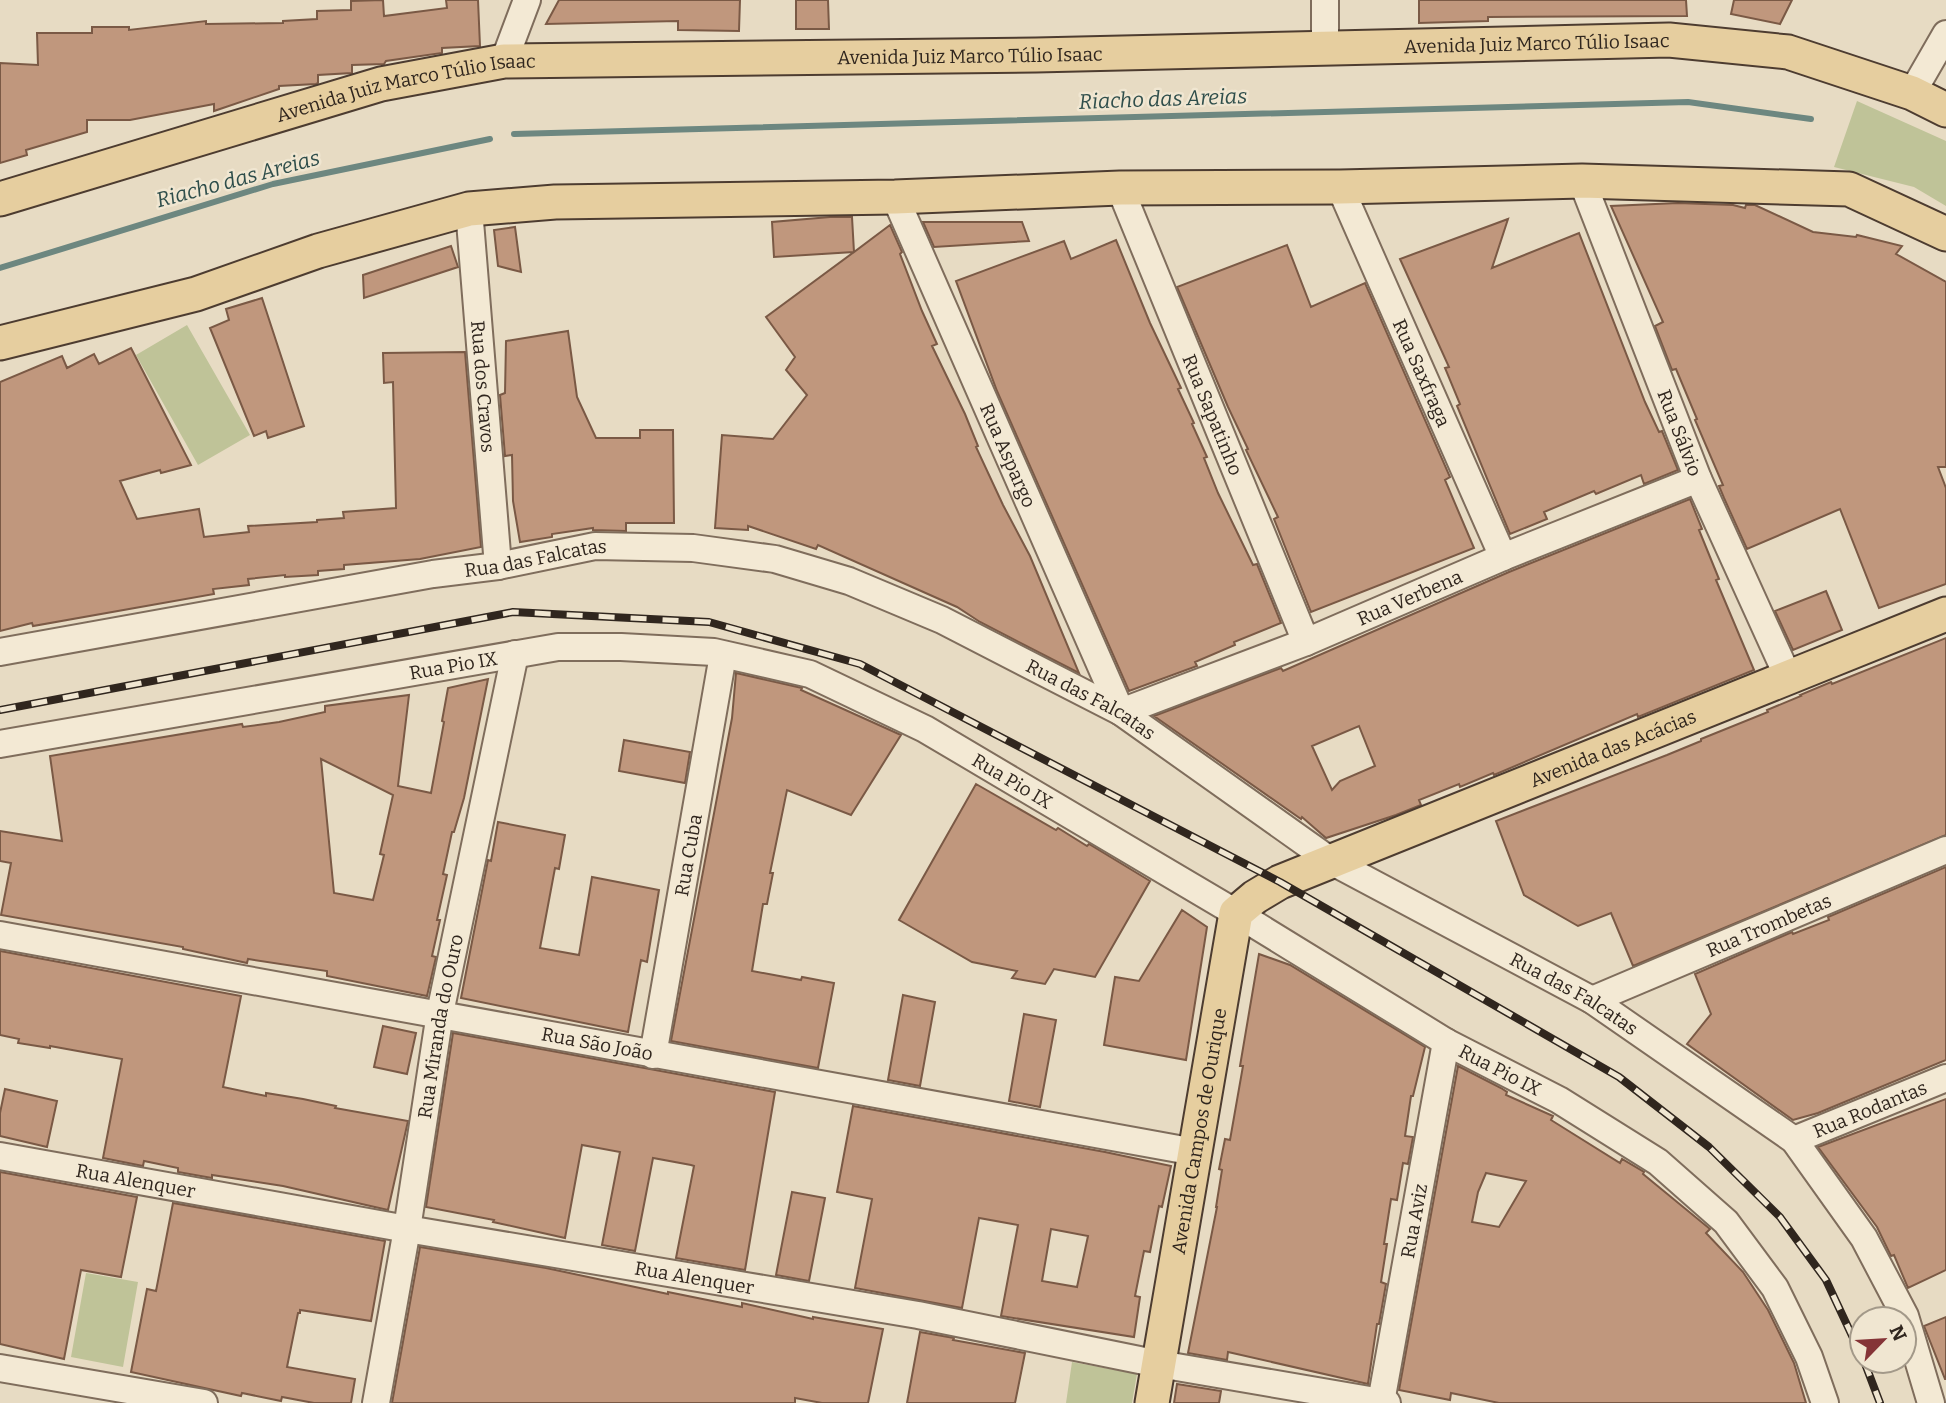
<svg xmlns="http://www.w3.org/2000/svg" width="1946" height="1403" viewBox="0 0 1946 1403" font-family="Bitter,serif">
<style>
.green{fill:#bfc398}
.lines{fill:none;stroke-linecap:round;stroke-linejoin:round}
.stream{stroke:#6d8780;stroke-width:6}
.building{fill:#c0977d;stroke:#7a5945;stroke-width:2;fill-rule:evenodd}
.minor-casing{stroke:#7f6d5c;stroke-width:30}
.major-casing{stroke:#4d3c30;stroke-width:37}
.minor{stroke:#f3e9d4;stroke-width:26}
.major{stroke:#e6ce9f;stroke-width:33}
.rail-casing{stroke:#30261e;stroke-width:8}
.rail{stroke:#f0e6d1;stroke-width:5;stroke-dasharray:16;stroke-linecap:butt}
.labels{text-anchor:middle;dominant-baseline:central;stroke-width:5;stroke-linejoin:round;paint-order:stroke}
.street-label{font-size:19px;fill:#30261e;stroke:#f0e6d1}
.water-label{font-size:21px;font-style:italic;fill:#2f4e4b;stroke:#f0e6d1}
</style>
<rect width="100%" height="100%" fill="#e7dbc3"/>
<!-- green -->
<path class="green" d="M1857,101L1946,141V206L1914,187L1834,167Z
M187,325L250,435L198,465L136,355Z
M86,1273L138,1282L123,1367L71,1357Z
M1072,1362L1137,1374L1132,1403H1066Z"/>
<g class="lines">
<!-- stream -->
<path class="stream" d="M514,134L1688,102L1811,119
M0,268L273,184L490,139"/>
</g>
<!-- building -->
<path class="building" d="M383,0L384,16L447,8L446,0H478L480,46L442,48V53L386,61L384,64L352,65V73L318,75V83L316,84L279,86V89L214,111V104L130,120H87V132L26,150L27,155L0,163V63L38,65L37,33H92V27H129V30L206,21V24L283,23V21L317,19V11L351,10V1Z
M559,0H740L739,31L678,30V21L546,24Z
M796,0H828L829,29H796Z
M1419,0H1686L1687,16L1488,17V21L1419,23Z
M1734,0H1792L1780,24L1731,14Z
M1678,203L1733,205L1745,208L1746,205H1755L1813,232L1856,237L1857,235L1902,246L1896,254L1946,282V467H1938L1946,488V584L1879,608L1840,509L1747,549L1724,498L1719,486L1723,485L1695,420L1697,419L1676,369L1672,370L1655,326L1663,322L1611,206Z
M830,217H852L854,252L890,225L902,252L900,254L922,311L937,344L932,346L965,414L978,446L976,447L1003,505L1030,556L1079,673L980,622L957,607L818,545L816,549L748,526V530L715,528L722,435L773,439L807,395L786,370L795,357L766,317L854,252L774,257L772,222Z
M1508,219L1492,268L1579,233L1645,402L1659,432L1662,431L1678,470L1644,484L1641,475L1596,494L1594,491L1544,512L1547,519L1510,534L1457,406L1460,404L1445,368L1449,367L1400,259Z
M923,222H1022L1029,241L934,247Z
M515,227L521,272L498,266L494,230Z
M1116,240L1150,323L1181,388L1178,389L1194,423L1192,424L1207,457L1204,458L1218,493L1253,565L1257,564L1281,623L1234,642L1235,645L1195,662L1197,666L1129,691L997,391L956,281L1064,241L1071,259Z
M1287,245L1311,307L1365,283L1450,477L1445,480L1474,548L1311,612L1274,519L1278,517L1246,450L1248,449L1228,407L1177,287Z
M451,246L458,267L364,298L363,275Z
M262,298L304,426L268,438L266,431L254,436L210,328L229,320L226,309Z
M568,331L577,397L596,438H640V430H673L674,523H626V531L593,530V528L552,534V537L520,542L513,501L512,455L505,456L500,395L505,393L506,341Z
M131,348L191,465L161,473L160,470L120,481L137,519L199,509L204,537L249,532L248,526L317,522V520L344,518L343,512L396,508L393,382L384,383L383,353L465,352L481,547L420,559L344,565V569L318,571V575L285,577V575L248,579L249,585L213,589L214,594L33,626L32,623L0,631V382L62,356L67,368L94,354L99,364Z
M1690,499L1702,529L1699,530L1719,579L1716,580L1754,670L1638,717L1637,714L1494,775L1493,773L1460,787L1459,784L1419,800L1421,805L1396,815L1326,838L1302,817L1301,819L1154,716L1281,668L1283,671L1509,572ZM1359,726L1375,766L1340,781L1332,790L1312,746Z
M1826,591L1842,630L1793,650L1775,611Z
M1946,638V835L1633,966L1611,913L1578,926L1524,895L1496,821L1667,755L1701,741V739L1768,712L1767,710L1801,696L1800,695L1831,682L1832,684Z
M736,673L802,688L801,690L901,735L851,815L787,790L770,873H773L767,904H763L752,971L801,980L802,977L834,983L818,1068L671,1041L732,718Z
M488,679L464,798L454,832H452L443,874L447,875L437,920H440L432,956L436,957L427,996L327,976V971L248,959L247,963L183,949V947L1,915L11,863L0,861V831L62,841L50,756L242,724L243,727L279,722L325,712V706L409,695L398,786L431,793L444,722L442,721L448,688ZM321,759L393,795L380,854L384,855L373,900L334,893Z
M624,740L690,752L685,783L619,771Z
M976,784L1056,830L1058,828L1087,846L1089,844L1150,881L1095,977L1054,969L1045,984L1012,978L1017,971L972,962L899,920Z
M498,822L565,835L559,869L555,868L540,948L579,955L592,877L659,890L647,962L641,960L628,1032L461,998L488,860L491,861Z
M1946,867V1060L1818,1113L1793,1120L1687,1044L1711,1014L1695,974L1792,932L1793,934L1829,920L1828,917Z
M1182,910L1207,927L1186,1060L1104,1045L1115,977L1139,981Z
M0,951L241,996L223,1087L266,1096V1093L303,1099L336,1106L335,1108L408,1121L388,1210L283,1186L212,1175V1178L178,1172V1168L144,1161L143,1166L103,1158L122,1059L50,1046V1048L18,1043L19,1039L0,1035Z
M1259,954L1290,965L1425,1047L1413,1096H1411L1405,1136L1413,1137L1408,1164L1403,1163L1397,1200L1391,1199L1384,1244H1387L1381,1282L1386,1284L1379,1324H1377L1368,1384L1228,1352L1227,1360L1188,1353L1217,1207H1216L1222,1170L1219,1169L1225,1139L1230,1140L1243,1066H1240Z
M903,995L935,1002L920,1086L888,1080Z
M1024,1014L1056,1020L1040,1107L1009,1101Z
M383,1026L416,1033L407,1074L374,1067Z
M453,1033L775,1092L745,1270L676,1258L694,1166L691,1165L653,1158L635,1251L602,1245L620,1152L582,1145L565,1238L493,1222L494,1220L426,1207Z
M1458,1066L1501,1088L1507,1092L1506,1095L1553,1116L1551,1120L1620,1163L1622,1159L1644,1172L1643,1174L1710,1229L1706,1233L1743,1272L1768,1310L1794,1363L1806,1403H1499L1451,1393L1450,1400L1399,1390ZM1486,1173L1526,1181L1499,1227L1472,1222L1478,1192Z
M5,1089L57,1101L47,1147L0,1136V1113Z
M1946,1099V1270L1908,1288L1894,1255L1891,1256L1877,1227L1818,1147Z
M853,1106L1105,1152L1171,1166L1162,1207L1159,1206L1150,1252L1144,1251L1135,1296L1140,1297L1134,1337L1001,1316L1018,1225L979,1218L962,1308L855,1288L872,1199L837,1192ZM1051,1229L1088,1236L1077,1287L1042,1281Z
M0,1172L137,1197L121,1277L81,1270L64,1359L0,1344Z
M792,1192L825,1198L809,1281L776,1275Z
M173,1203L385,1241L371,1321L300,1310V1313H298L287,1367L355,1379L351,1403H314L282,1397L281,1401L242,1393L241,1396L131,1372L147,1289L156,1291Z
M420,1247L546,1268L668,1294V1292L742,1307V1303L813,1319V1317L883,1329L868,1403H822L795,1398V1403H392Z
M1946,1317V1379H1945L1924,1326Z
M920,1332L954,1338L953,1340L1025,1353L1015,1403H907Z
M1177,1384L1221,1391L1219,1403H1174Z"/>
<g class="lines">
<defs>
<g id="minor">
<path d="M1325,47V0"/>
<path d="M504,61L527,0"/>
<path d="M1912,93L1946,34"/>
<path id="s1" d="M1582,181L1698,479L1788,677"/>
<path id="s2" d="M1340,187L1503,557"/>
<path id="s3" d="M1120,188L1306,642"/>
<path id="s4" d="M895,197L1121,712L1306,642L1503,557L1698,479"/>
<path id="s5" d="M469,209L498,566"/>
<path id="s6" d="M0,652L433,574L498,566L595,546L693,548L775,559L849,581L942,620L1121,712L1331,861L1592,1000L1794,1140L1864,1238L1905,1316L1931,1403"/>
<path id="s7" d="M0,744L558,647H621L714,652L810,674L925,729L1236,913L1446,1042L1559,1100L1658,1162L1726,1222L1775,1288L1809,1357L1825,1403"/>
<path id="s8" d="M0,935C399,1006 797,1081 1195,1152"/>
<path id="s9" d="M1592,1000L1946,850"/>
<path id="s10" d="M653,1055L723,655"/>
<path id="s11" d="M1794,1140L1946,1078"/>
<path id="s12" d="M0,1156L407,1229L918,1315L1159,1364L1387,1403"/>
<path d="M0,1368L204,1403"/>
<path id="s13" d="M1381,1402L1446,1042"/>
<path id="s14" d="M376,1403L407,1229L440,1013L515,654"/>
</g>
<g id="major">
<path id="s15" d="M0,199L381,84L504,61L1036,55L1669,40L1788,52L1912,93L1946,110"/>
<path d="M0,343L196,294L318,251L469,209L555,202L895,197L1120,188L1340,187L1582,181L1849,189L1946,234"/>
<path id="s16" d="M1152,1403L1236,913L1255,897L1280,882L1946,614"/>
</g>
</defs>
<!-- minor casing -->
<use href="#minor" class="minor-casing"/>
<!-- major casing -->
<use href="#major" class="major-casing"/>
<!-- minor -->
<use href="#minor" class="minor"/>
<!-- major -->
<use href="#major" class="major"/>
<defs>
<path id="rail" d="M0,710L513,612L709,622L860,664L1280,882L1619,1077L1709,1147L1780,1217L1826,1280L1862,1357
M1864,1361L1880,1403"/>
</defs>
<!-- rail casing -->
<use href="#rail" class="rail-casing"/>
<!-- rail -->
<use href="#rail" class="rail"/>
</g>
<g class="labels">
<!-- street labels -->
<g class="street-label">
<text stroke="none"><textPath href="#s15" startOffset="1556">Avenida Juiz Marco Túlio Isaac</textPath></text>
<text stroke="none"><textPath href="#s15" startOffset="989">Avenida Juiz Marco Túlio Isaac</textPath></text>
<text stroke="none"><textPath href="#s15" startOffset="422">Avenida Juiz Marco Túlio Isaac</textPath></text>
<text stroke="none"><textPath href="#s2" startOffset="203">Rua Saxfraga</textPath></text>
<text stroke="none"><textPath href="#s5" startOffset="178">Rua dos Cravos</textPath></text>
<text stroke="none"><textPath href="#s3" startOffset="245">Rua Sapatinho</textPath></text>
<text stroke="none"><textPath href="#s1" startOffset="270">Rua Sálvio</textPath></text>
<text stroke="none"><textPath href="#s4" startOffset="282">Rua Aspargo</textPath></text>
<text stroke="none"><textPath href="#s6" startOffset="544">Rua das Falcatas</textPath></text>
<text stroke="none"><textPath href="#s4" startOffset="873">Rua Verbena</textPath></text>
<text stroke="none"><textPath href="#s7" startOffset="460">Rua Pio IX</textPath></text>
<text stroke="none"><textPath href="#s6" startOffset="1132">Rua das Falcatas</textPath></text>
<text stroke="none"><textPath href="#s16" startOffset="910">Avenida das Acácias</textPath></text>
<text stroke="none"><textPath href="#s7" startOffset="1050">Rua Pio IX</textPath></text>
<text stroke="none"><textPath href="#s10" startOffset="203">Rua Cuba</textPath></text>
<text stroke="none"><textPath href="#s9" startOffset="192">Rua Trombetas</textPath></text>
<text stroke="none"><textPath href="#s6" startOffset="1699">Rua das Falcatas</textPath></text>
<text stroke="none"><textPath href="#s14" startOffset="382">Rua Miranda do Ouro</textPath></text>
<text stroke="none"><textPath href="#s8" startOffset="607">Rua São João</textPath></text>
<text stroke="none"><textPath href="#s7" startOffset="1617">Rua Pio IX</textPath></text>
<text stroke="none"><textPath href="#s11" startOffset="82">Rua Rodantas</textPath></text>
<text stroke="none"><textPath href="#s16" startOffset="276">Avenida Campos de Ourique</textPath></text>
<text stroke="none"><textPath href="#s12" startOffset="138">Rua Alenquer</textPath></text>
<text stroke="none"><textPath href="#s13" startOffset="184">Rua Aviz</textPath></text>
<text stroke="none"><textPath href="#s12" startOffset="705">Rua Alenquer</textPath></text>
</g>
<!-- water labels -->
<g class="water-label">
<text transform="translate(1163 99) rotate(-2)">Riacho das Areias</text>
<text transform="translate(238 179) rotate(-15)">Riacho das Areias</text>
</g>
</g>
<!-- north arrow -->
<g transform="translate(1883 1340) rotate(65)"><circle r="33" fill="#f0e6d1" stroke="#a39989" stroke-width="2"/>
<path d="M0-5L12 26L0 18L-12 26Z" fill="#853437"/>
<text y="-10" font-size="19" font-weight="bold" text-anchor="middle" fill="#30261e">N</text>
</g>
</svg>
